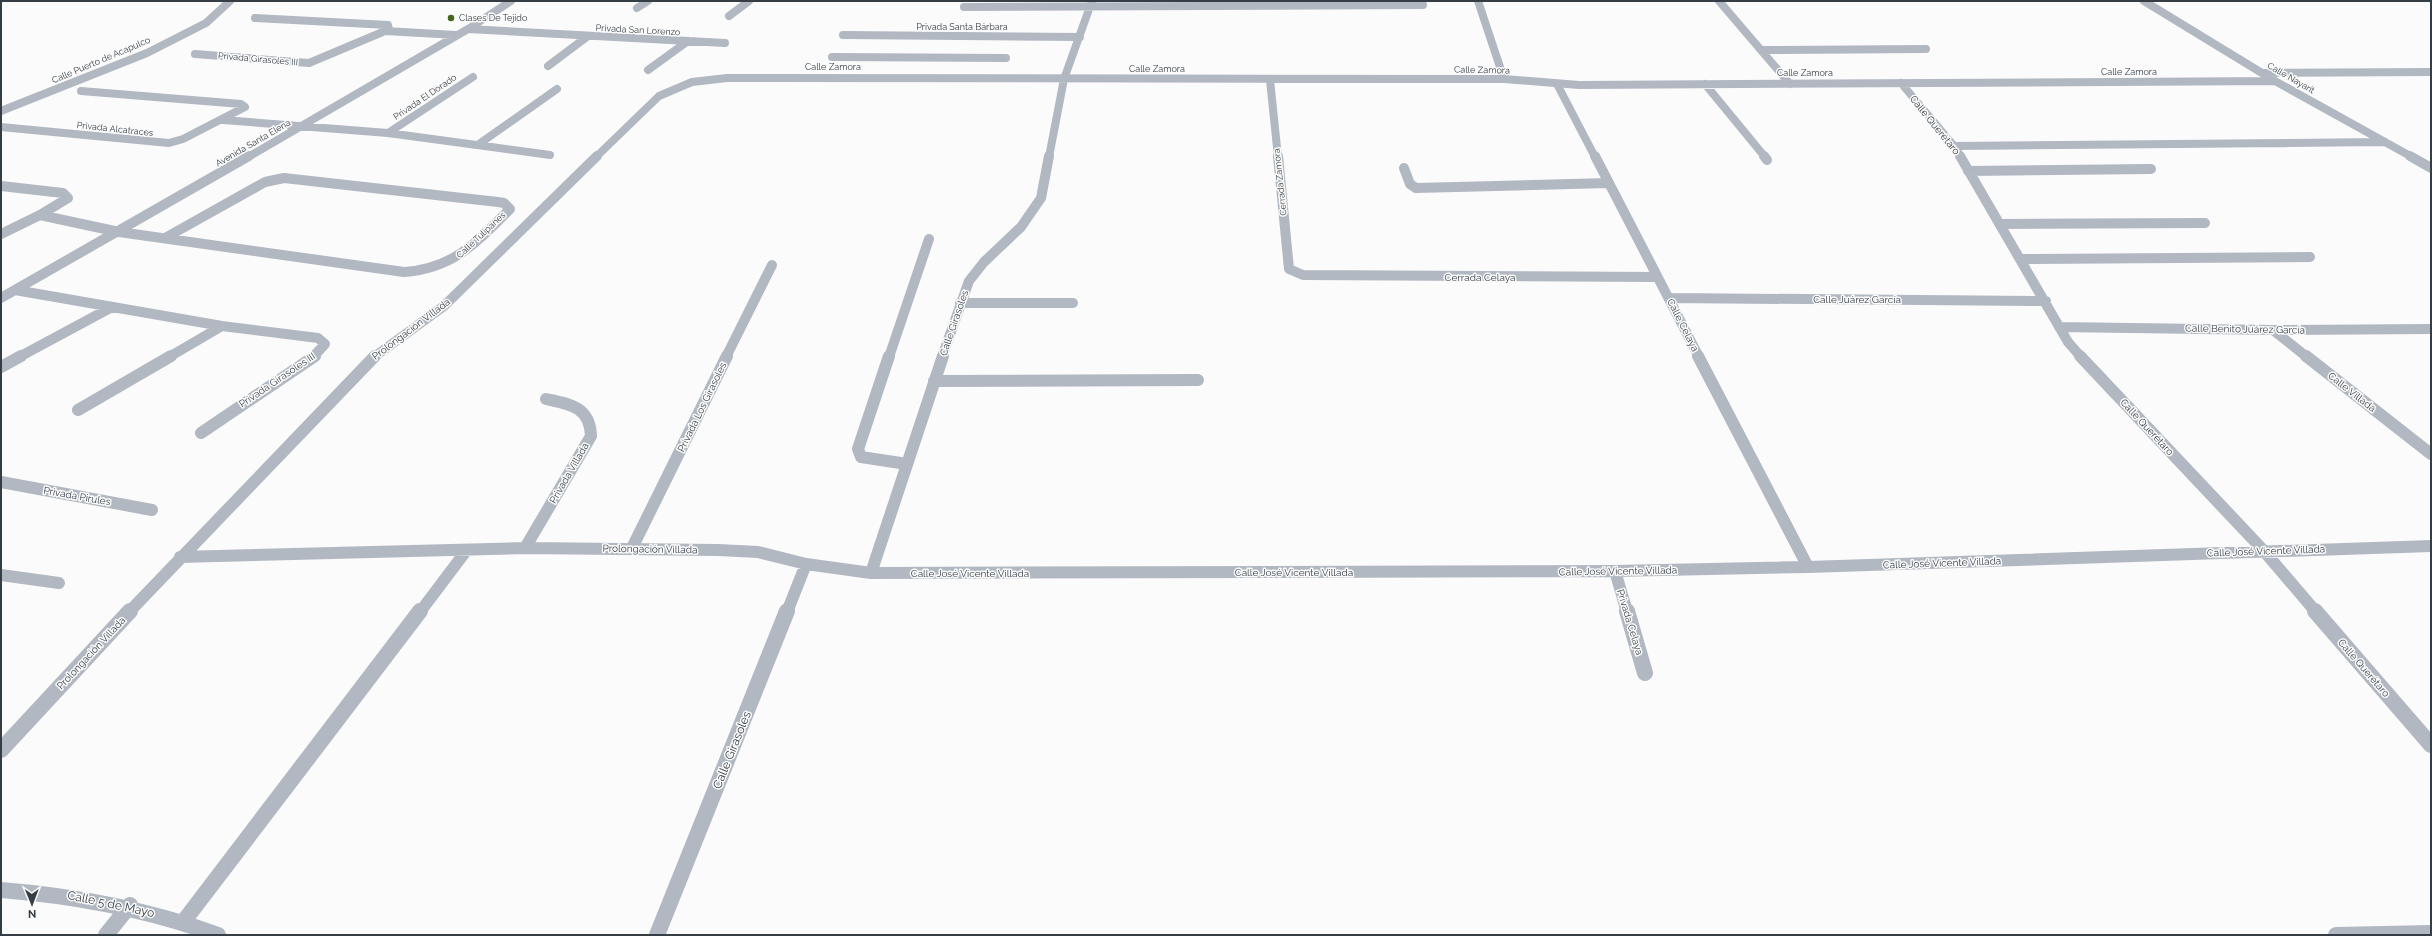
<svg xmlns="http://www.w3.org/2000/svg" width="2432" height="936" viewBox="0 0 2432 936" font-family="Raleway,sans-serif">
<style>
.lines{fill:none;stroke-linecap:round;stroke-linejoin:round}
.minor-far3{stroke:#b1b8c1;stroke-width:8}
.minor-far2{stroke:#b1b8c1;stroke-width:10}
.minor-far1{stroke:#b1b8c1;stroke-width:12}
.minor{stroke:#b1b8c1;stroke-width:16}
.poi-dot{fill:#44671f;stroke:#fbfbfb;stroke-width:1.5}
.labels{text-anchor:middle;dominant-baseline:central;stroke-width:3;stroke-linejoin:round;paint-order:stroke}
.far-poi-label{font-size:9px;fill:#353e45;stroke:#fbfbfb;text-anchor:start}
.far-street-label{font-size:9px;fill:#353e45;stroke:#fbfbfb}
.street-label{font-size:10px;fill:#353e45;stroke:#fbfbfb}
.near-street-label{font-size:12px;fill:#353e45;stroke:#fbfbfb}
</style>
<rect width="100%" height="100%" fill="#fbfbfb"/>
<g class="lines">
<!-- minor-far3 -->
<path class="minor-far3" d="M1478,1L1504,79
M1719,1L1790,84
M2144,1L2275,81L2412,157
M964,7L1423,5
M637,8L648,1
M729,16L749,1
M255,18L388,25L389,29L385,31L456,35
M468,29L725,43
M843,35L1080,37
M1762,50L1926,49
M195,54L309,63L385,31
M832,57L1006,58
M548,66L588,36
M648,70L688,41
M2262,73L2431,72
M1270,80L1278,157
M1901,83L1954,146L1961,157
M1557,84L1595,157
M1705,84L1765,157
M1,111L147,53L206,23L230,1
M223,120L388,133L550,155
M1,127L169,143L183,139L245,107L241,104L81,91
M388,133L473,77
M479,144L557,89
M1954,146L2385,142
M248,157L468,29L511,1
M596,157L659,96L692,82L727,78L1504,79L1579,85L2275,81
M1049,157L1064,79L1092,1"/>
<!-- minor-far2 -->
<path class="minor-far2" d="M1278,156L1289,269L1303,275L1657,277
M1595,156L1699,357
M1764,156L1767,160
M1960,156L2068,342L2081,357
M2410,156L2431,168
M1404,168L1410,184L1416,188L1608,183
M1968,171L2151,169
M1,186L63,193L68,198L40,215L1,234
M40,215L119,232L404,272C453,269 477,242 510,209L504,203L498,202L284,178L265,182L165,238
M2001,224L2205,223
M2022,259L2310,257
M15,290L222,326L318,338L325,344L313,357
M1,298L249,156
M1669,298L2046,301
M960,303H1073
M2059,327L2273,330L2431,329
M2273,330L2307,357
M19,357L112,307
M169,357L222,326
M374,357L444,306L597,156
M726,357L772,265
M889,357L929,239
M942,357L969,281L984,262L1021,227L1041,198L1049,156"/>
<!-- minor-far1 -->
<path class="minor-far1" d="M889,356L858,449L861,457L907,464
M1698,356L1808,567
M2080,356L2264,551L2316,612
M2306,356L2431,454
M1,367L21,356
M934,381L1198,380
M78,410L171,356
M201,433L315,356
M1,482L152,510
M525,548L591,436C590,407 570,404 546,399
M632,548L727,356
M180,557L525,548L718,550L758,552L806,564L871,573L1615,571L1808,567L2431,546
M1615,571L1627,612
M871,573L943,356
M1,575L59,583
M129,612L375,356
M420,612L466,551
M787,612L806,564"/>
<!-- minor -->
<path class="minor" d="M1627,611L1645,673
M2315,611L2431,745
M1,750L130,611
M1,890C76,896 147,909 218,935
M184,921L420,611
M106,935L130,905
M657,935L787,611
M2336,935L2431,933"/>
</g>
<!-- markers -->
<circle class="poi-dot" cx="451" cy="18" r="4"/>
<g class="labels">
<!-- far-poi labels -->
<g class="far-poi-label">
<text x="459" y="18">Clases De Tejido</text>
</g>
<!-- far-street labels -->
<g class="far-street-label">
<text x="962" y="27">Privada Santa Bárbara</text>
<text transform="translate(638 30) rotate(3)">Privada San Lorenzo</text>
<text transform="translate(258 59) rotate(5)">Privada Girasoles III</text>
<text transform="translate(101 60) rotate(-23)">Calle Puerto de Acapulco</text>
<text x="833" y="67">Calle Zamora</text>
<text x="1157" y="69">Calle Zamora</text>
<text transform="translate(1482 70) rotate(1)">Calle Zamora</text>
<text x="2129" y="72">Calle Zamora</text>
<text x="1805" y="73">Calle Zamora</text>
<text transform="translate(2291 78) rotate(30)">Calle Nayarit</text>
<text transform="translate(425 97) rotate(-34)">Privada El Dorado</text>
<text transform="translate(115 129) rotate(6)">Privada Alcatraces</text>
<text transform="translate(253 143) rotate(-30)">Avenida Santa Elena</text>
<text transform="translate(1280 182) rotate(-96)">Cerrada Zamora</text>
<text transform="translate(481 235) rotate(-43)">Calle Tulipanes</text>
</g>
<!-- street labels -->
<g class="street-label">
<text transform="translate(1935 125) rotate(51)">Calle Querétaro</text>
<text x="1480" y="277">Cerrada Celaya</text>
<text x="1857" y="299">Calle Juárez García</text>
<text transform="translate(954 323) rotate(-71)">Calle Girasoles</text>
<text transform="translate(1683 325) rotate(63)">Calle Celaya</text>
<text transform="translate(411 329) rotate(-37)">Prolongación Villada</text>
<text transform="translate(2245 329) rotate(1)">Calle Benito Juárez García</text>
<text transform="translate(277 380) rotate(-34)">Privada Girasoles III</text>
<text transform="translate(2352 392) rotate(38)">Calle Villada</text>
<text transform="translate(702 407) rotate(-64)">Privada Los Girasoles</text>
<text transform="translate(2147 427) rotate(47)">Calle Querétaro</text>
<text transform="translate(569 473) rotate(-60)">Privada Villada</text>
<text transform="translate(77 496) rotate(10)">Privada Pirules</text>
<text transform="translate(650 549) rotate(1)">Prolongación Villada</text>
<text transform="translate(2266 551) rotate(-2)">Calle José Vicente Villada</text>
<text transform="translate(1942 563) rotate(-2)">Calle José Vicente Villada</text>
<text transform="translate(1618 571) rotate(-1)">Calle José Vicente Villada</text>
<text x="1294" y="572">Calle José Vicente Villada</text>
<text x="970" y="573">Calle José Vicente Villada</text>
<text transform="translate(1630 622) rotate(73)">Privada Celaya</text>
<text transform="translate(91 653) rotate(-47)">Prolongación Villada</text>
<text transform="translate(2364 668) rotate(49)">Calle Querétaro</text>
</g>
<!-- near-street labels -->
<g class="near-street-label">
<text transform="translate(732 750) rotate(-68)">Calle Girasoles</text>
<text transform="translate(111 904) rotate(12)">Calle 5 de Mayo</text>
</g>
</g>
<!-- border -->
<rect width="2432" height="936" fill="none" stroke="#353e45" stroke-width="4"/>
<!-- north arrow -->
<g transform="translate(32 904) rotate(179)" stroke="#fbfbfb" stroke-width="3" paint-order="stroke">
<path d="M0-3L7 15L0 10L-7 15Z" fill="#353e45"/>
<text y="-6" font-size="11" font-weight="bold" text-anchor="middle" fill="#353e45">N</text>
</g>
</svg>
